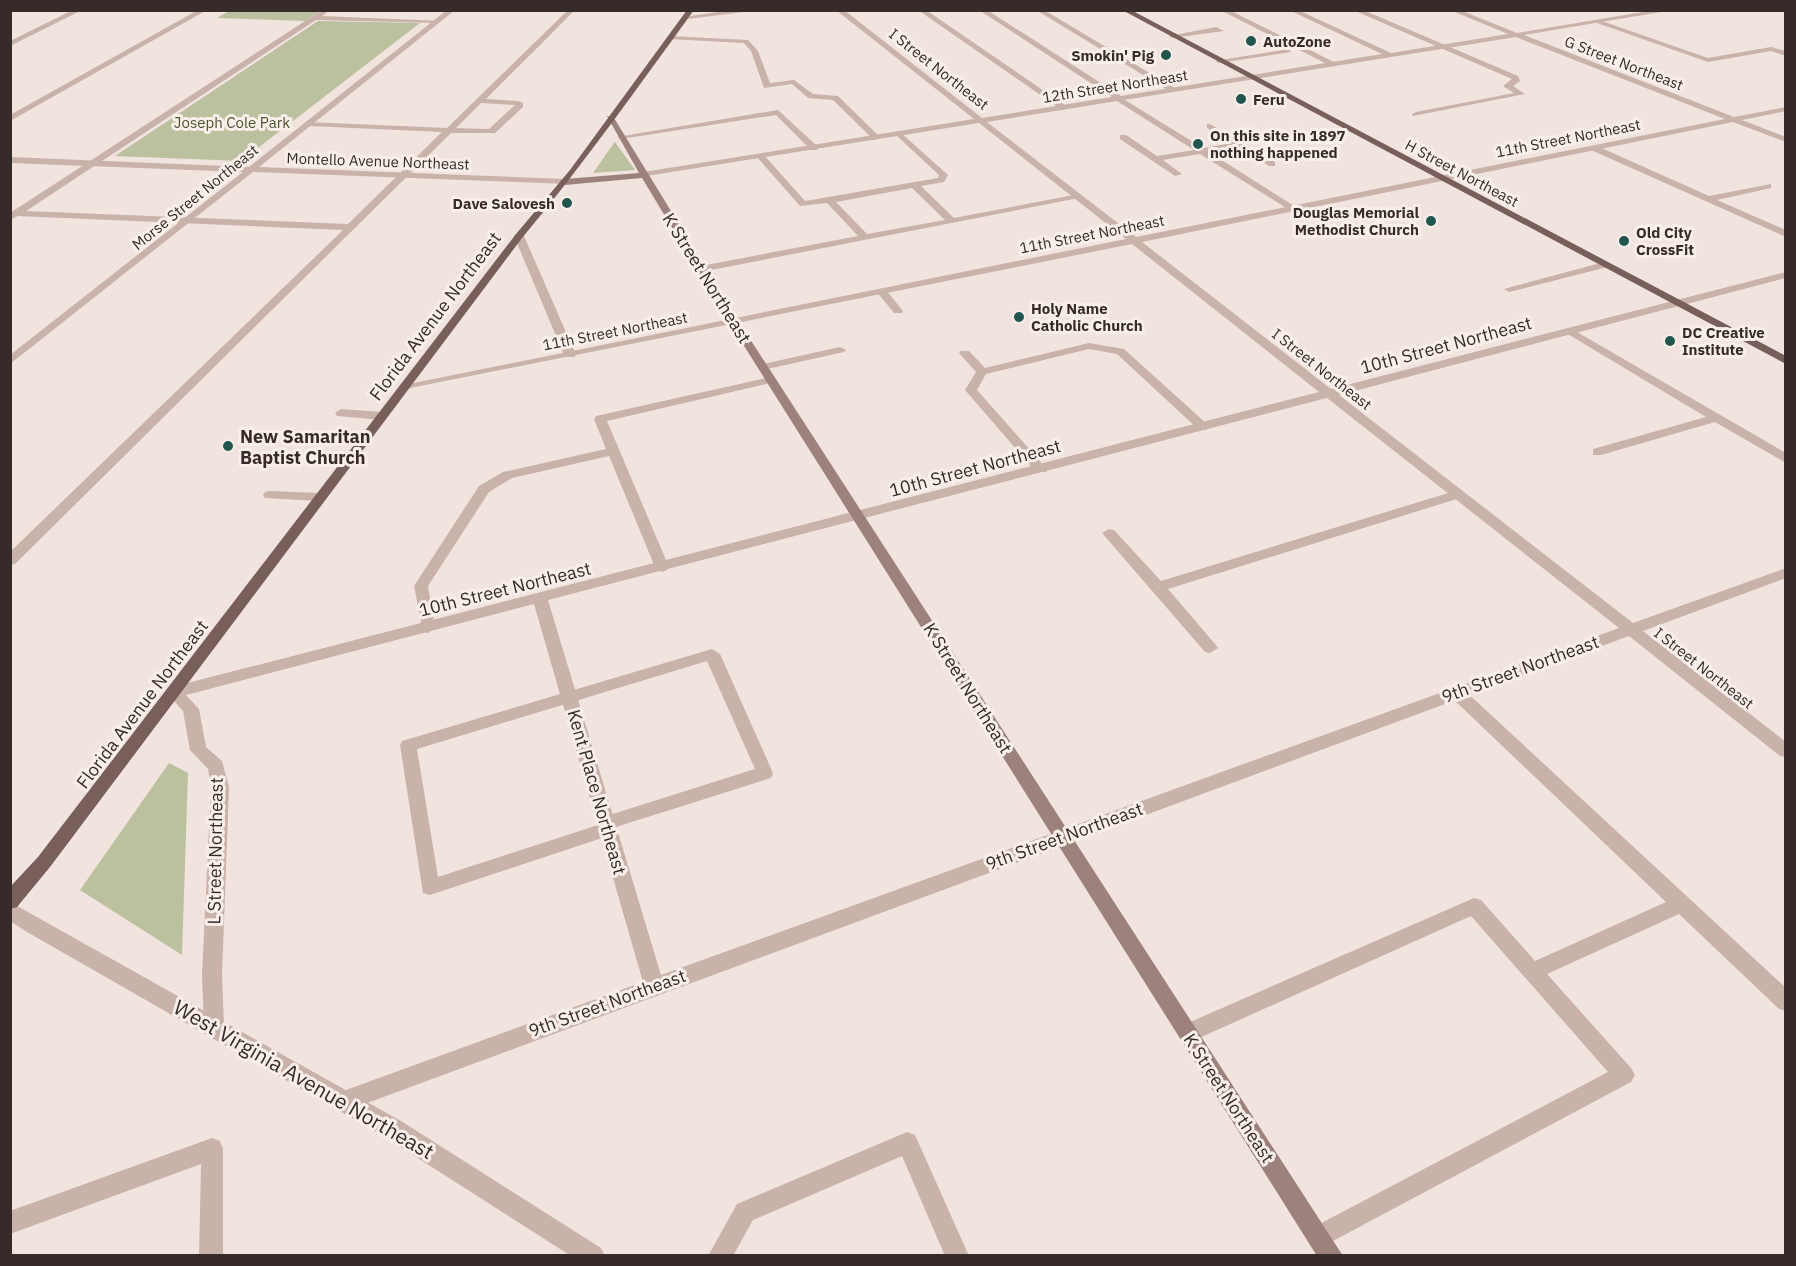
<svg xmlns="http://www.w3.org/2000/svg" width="1796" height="1266" viewBox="0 0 1796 1266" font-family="'IBM Plex Sans',sans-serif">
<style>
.green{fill:#bbc09f}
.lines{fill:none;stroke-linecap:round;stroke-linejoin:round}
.service{fill:#c9b2aa;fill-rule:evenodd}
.minor{fill:#c9b2aa;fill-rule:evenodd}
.tertiary{fill:#c9b2aa;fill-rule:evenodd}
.secondary{fill:#9c817c;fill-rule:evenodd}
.primary{fill:#785f5c;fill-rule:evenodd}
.poi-dot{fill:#21564f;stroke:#f9efea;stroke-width:2}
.labels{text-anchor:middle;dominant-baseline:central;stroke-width:6;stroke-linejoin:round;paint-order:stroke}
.far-poi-label{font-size:15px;font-weight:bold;fill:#372b29;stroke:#f9efea;text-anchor:start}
.far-street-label{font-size:15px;fill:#372b29;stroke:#f9efea}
.far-park-label{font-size:15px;fill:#4d542f;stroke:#f9efea}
.street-label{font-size:18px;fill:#372b29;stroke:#f9efea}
.poi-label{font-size:18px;font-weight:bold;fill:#372b29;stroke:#f9efea;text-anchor:start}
.near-street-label{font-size:21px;fill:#372b29;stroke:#f9efea}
</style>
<rect width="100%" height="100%" fill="#f1e4de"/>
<!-- green -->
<path class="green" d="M229,11V10L320,11L305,21L217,18Z
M318,21L420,23L241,161L115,156Z
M615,142L635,170L593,173L614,143Z
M169,763L188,773L182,955L80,890Z"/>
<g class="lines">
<!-- service -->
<path class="service" d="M73,10H82L10,46V41Z
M322,10H330L322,16L441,21L438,23L316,20L26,211L348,224L442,132L309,126H306V122L447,128L568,10H575L486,99L518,101L523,103V107L495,133H451L15,564L10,565V552L343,230L18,216L10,220V213ZM481,103L515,105L489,129L456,128Z
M918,10H926L1069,108L1062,110Z
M1036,10H1044L1178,90L1171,92Z
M1220,10H1229L1338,64L1331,66Z
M1353,10H1363L1518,76L1520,81L1513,86L1525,94L1413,116L1412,114L1416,112L1514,93L1503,86L1512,79Z
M1599,20L1708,58L1771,47L1786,51V56L1771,51L1708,62L1597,23Z
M1216,27L1224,31L1172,38L1169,36Z
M670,36L748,40L758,51L770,83L794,80L813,94L838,96L881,138L874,140L833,100L808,98L792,84L764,88L751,51L744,43L668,39Z
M1289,49L1291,52L1219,63L1215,61Z
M1120,97L1203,148L1232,143L1207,128V124H1210L1275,162V166H1269L1238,147L1209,152L1299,209L1291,211L1200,154L1163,160L1182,174L1175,176L1120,139V135H1126L1157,156L1194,150L1117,101Z
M778,110L817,146V150H811L776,115L621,139L617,137Z
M900,132L948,175L944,182L921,186L954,218L1079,194L1084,197L701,272L696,269L701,266L858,236L827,203L800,206L757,157L764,155L805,201L938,178L939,175L897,136L896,134ZM912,188L945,220L867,234L836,202Z
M1591,146H1597L1709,196L1771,184V188L1717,200L1786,230V237L1591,150Z
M516,234L524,236L576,355L574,357H566L564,355L514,236Z
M1604,262L1609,265L1608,267L1509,292L1504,289Z
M878,290H886L903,311L902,313H894L877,292Z
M1570,328L1786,453V463L1715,422L1601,455H1593V449L1706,417L1566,333L1565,331Z
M1089,343L1124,349L1207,424V430H1199L1117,354L1089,349L986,374L977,390L1047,469L1046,472H1036L965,390L976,372L959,353L961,351H969L985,368Z
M840,347L846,350L844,352L763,370L757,367L763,364Z
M771,377L775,378V382L607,421L669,567L667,570L662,572L655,567L609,456L512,478L489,492L428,586L435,628L428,633L423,632L414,586L479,486L503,472L606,449L594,419L596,416Z
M341,409L382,412L388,416L382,420L337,416L335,413Z
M1458,490L1465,494L1463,497L1168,589L1215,644L1218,648L1210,653L1205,652L1102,533L1109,529L1114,530L1161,581Z
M270,491L319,493L326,497L319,501L265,498L263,495L265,492Z
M712,649L720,654L773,773L771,778L616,827L614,834L608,836L430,895L423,893L400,745L402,741ZM707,661L755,769L600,818L598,825L438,877L417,749Z
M1457,687L1463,689L1786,988V1011L1779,1009L1679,914L1547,974L1631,1068L1635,1075L1631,1082L1318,1249L1310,1245L1306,1237L1310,1229L1608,1072L1471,916L1188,1043L1181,1040L1178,1033L1181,1026L1474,898L1481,900L1535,961L1666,902L1451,697L1449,693L1451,689Z
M907,1132L915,1135L969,1256H945L902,1156L753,1220L733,1256H708L737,1204Z"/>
<!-- minor -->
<path class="minor" d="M198,10H207L10,121V115Z
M447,10H455L259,167L565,179L569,182L568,184L253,172L10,364V355L243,172L10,163V157L249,167Z
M836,10H844L982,118L1112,97L979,10H987L1121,96L1382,54L1289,10H1298L1391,53L1508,34L1450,10H1460L1517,33L1655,10H1673L1524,35L1734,117L1786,107V111L1742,120L1786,137V142L1733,122L1142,242L1331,389L1786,272V278L1339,395L1633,623L1786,568V578L1643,631L1786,742V757L1780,756L1629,636L343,1112L335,1108L332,1101L335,1094L643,982L534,604L186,695L199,709L206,747L222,761L229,787L222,975L224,1026L221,1033L214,1036L207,1033L204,1026L202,975L211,787L208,769L190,750L183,711L166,692L168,688L1319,392L1132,244L400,390L398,388L404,385L1126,239L979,123L640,177V173L643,172L974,119ZM1516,37L1725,119L1136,237L987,122ZM1327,398L1619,628L661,975L548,600Z
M212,1138L220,1141L223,1149V1256H199L201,1164L10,1234V1211Z"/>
<!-- tertiary -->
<path class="tertiary" d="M732,10H760L687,19L684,17Z
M10,902L401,1121L601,1248L605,1256H571L385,1137L27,932L10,921Z"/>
<!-- secondary -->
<path class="secondary" d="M607,116L614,118L739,322L1343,1256H1317L729,322L642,178L565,185L561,182L565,179L639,173Z"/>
<!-- primary -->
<path class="primary" d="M687,10H694C638,87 583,165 522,238L50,867L17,907L10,909V887L38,857L516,234L570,170Z
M1122,10H1131L1786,356V364Z"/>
</g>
<!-- markers -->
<g class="poi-dot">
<circle cx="1251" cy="41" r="6"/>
<circle cx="1166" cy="55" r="6"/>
<circle cx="1241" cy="99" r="6"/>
<circle cx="1198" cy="144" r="6"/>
<circle cx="567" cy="203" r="6"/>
<circle cx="1431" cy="221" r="6"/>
<circle cx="1624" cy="241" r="6"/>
<circle cx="1019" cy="317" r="6"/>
<circle cx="1670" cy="341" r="6"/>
<circle cx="228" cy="446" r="6"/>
</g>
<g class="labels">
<!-- far-poi labels -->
<g class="far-poi-label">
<text x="1263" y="41">AutoZone</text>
<text x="1154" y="55" text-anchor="end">Smokin' Pig</text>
<text x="1253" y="99">Feru</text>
<text x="1210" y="135">On this site in 1897<tspan x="1210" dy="17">nothing happened</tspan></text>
<text x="555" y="203" text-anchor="end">Dave Salovesh</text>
<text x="1419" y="212" text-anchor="end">Douglas Memorial<tspan x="1419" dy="17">Methodist Church</tspan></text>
<text x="1636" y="232">Old City<tspan x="1636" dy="17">CrossFit</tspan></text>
<text x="1031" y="308">Holy Name<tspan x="1031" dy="17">Catholic Church</tspan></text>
<text x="1682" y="332">DC Creative<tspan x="1682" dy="17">Institute</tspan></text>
</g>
<!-- far-street labels -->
<g class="far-street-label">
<text transform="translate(1624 63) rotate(21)">G Street Northeast</text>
<text transform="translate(939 69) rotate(38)">I Street Northeast</text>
<text transform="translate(1115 86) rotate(-9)">12th Street Northeast</text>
<text transform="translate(1568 138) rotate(-11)">11th Street Northeast</text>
<text transform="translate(378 161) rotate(2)">Montello Avenue Northeast</text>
<text transform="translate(1462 173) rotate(28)">H Street Northeast</text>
<text transform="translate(195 197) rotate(-39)">Morse Street Northeast</text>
<text transform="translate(1092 234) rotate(-11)">11th Street Northeast</text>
<text transform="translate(615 331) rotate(-11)">11th Street Northeast</text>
<text transform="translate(1322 369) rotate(38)">I Street Northeast</text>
<text transform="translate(1704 668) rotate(38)">I Street Northeast</text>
</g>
<!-- far-park labels -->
<g class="far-park-label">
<text x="232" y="122">Joseph Cole Park</text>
</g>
<!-- street labels -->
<g class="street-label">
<text transform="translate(707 278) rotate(58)">K Street Northeast</text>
<text transform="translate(435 316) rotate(-53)">Florida Avenue Northeast</text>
<text transform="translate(1446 345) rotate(-15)">10th Street Northeast</text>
<text transform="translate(975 468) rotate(-15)">10th Street Northeast</text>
<text transform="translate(505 589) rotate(-14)">10th Street Northeast</text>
<text transform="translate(1520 669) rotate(-20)">9th Street Northeast</text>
<text transform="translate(968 688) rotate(58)">K Street Northeast</text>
<text transform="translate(142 704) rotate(-53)">Florida Avenue Northeast</text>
<text transform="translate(597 792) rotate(74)">Kent Place Northeast</text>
<text transform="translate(1064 836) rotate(-20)">9th Street Northeast</text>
<text transform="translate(215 851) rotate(-89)">L Street Northeast</text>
<text transform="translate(607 1003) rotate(-20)">9th Street Northeast</text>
<text transform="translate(1229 1098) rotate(57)">K Street Northeast</text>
</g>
<!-- poi labels -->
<g class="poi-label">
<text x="240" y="436">New Samaritan<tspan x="240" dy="21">Baptist Church</tspan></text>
</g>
<!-- near-street labels -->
<g class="near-street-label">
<text transform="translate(304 1079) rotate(30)">West Virginia Avenue Northeast</text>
</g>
</g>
<!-- border -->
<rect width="1796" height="1266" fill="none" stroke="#372b29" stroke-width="24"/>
</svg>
